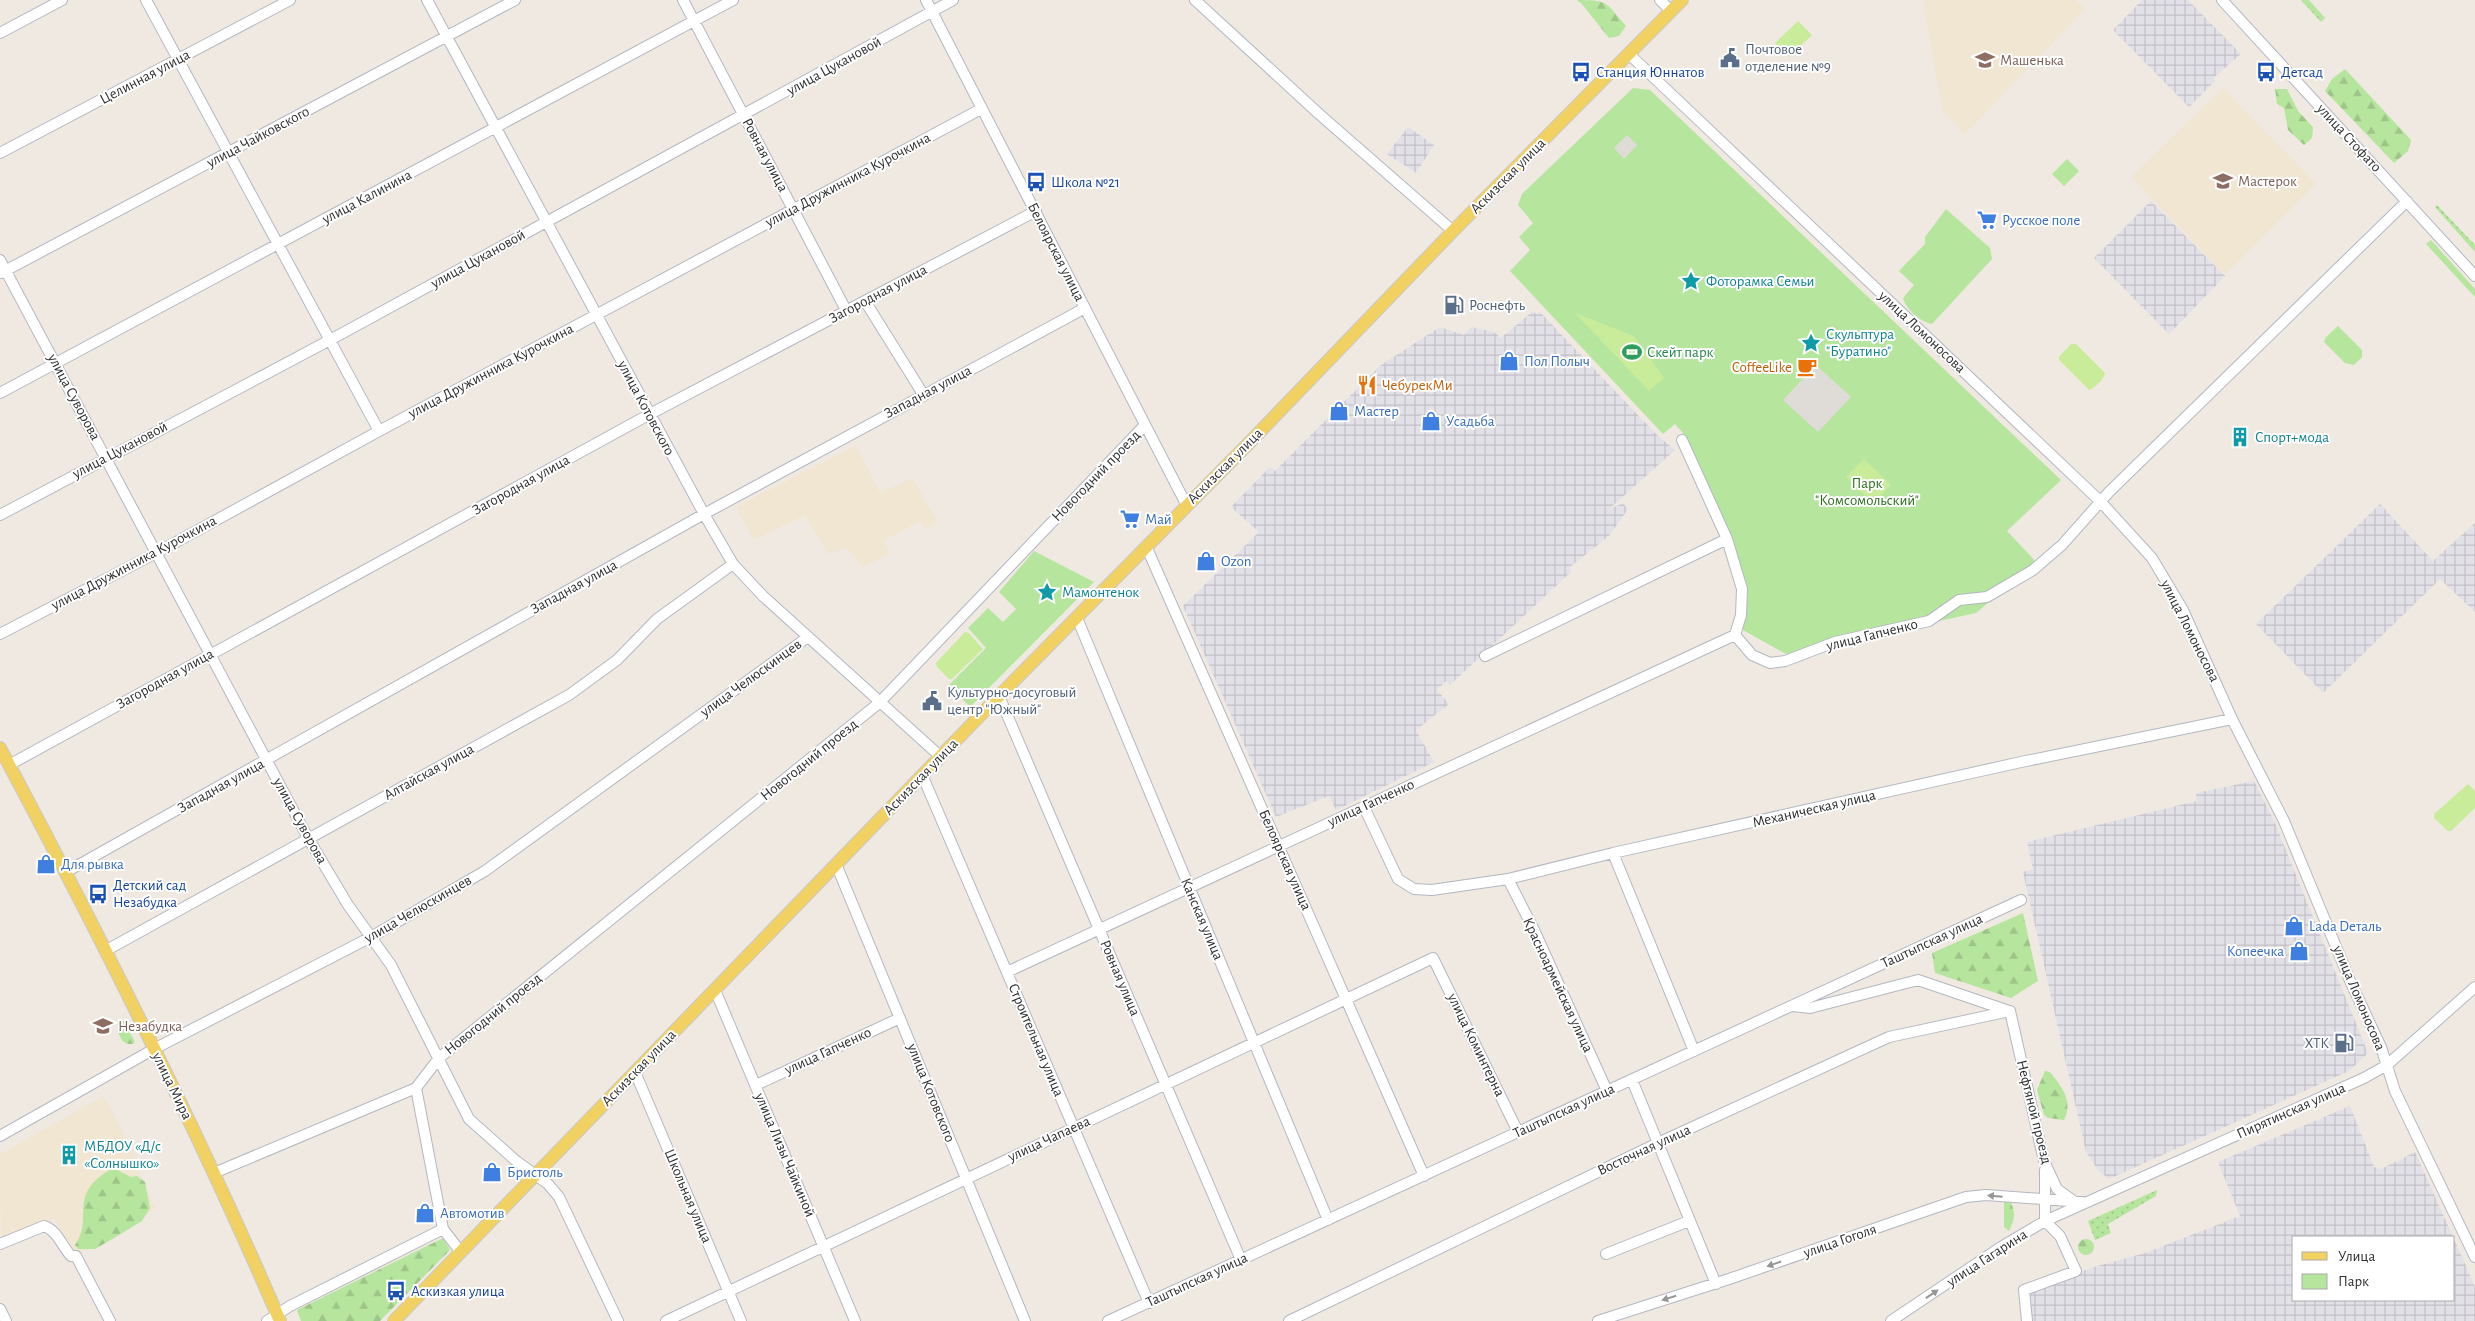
<svg xmlns="http://www.w3.org/2000/svg" width="2475" height="1321" viewBox="0 0 2475 1321" font-family="'Alegreya Sans',sans-serif">
<style>
.industrial{fill:url(#industrial-grid)}
.education{fill:#f0e6d1}
.grass{fill:url(#grass-dots)}
.forest{fill:url(#forest-firs)}
.park{fill:#b6e59e}
.pitch{fill:#c9ec9a}
.plaza{fill:#dfdcd8}
.lines{fill:none;stroke-linecap:round;stroke-linejoin:round}
.minor-casing{stroke:#b4b7c1;stroke-width:12}
.major-casing{stroke:#c9c9c9;stroke-width:14}
.minor{stroke:#fff;stroke-width:10}
.major{stroke:#f2d163;stroke-width:12}
.oneway{fill:#969696}
.labels{text-anchor:middle;dominant-baseline:central;stroke-width:4;stroke-linejoin:round;paint-order:stroke}
.service-label{font-size:15px;fill:#4e5e75;stroke:#fff;text-anchor:start}
.education-label{font-size:15px;fill:#785e54;stroke:#fff;text-anchor:start}
.street-label{font-size:15px;fill:#2e2e2e;stroke:#fff}
.transit-label{font-size:15px;fill:#164399;stroke:#fff;text-anchor:start}
.shop-label{font-size:15px;fill:#366cbe;stroke:#fff;text-anchor:start}
.culture-label{font-size:15px;fill:#0d838f;stroke:#fff;text-anchor:start}
.leisure-label{font-size:15px;fill:#27864d;stroke:#fff;text-anchor:start}
.food-label{font-size:15px;fill:#c56008;stroke:#fff;text-anchor:end}
.park-label{font-size:15px;fill:#2c6e1b;stroke:#fff}
</style>
<defs>
<pattern id="industrial-grid" width="8" height="8" patternUnits="userSpaceOnUse" patternTransform="scale(1.25)"><rect width="8" height="8" fill="#e3e1e8"/><path d="M0 4h8M4 0v8" fill="none" stroke="#c3c1c7"/></pattern>
<pattern id="grass-dots" width="8" height="8" patternUnits="userSpaceOnUse" patternTransform="scale(1.25)"><rect width="8" height="8" fill="#b6e59e"/><path d="M2 2h.1M6 6h.1" fill="none" stroke="#9dc588" stroke-width="1.8" stroke-linecap="round"/></pattern>
<pattern id="forest-firs" width="22" height="20" patternUnits="userSpaceOnUse" patternTransform="scale(1.25)"><rect width="22" height="20" fill="#b6e59e"/><path d="M5 1l3.5 6h-7zM16 11l3.5 6h-7z" fill="#9dc588"/></pattern>
</defs>
<rect width="100%" height="100%" fill="#efe9e1"/>
<!-- industrial -->
<path class="industrial" d="M2142,0H2188L2241,54L2213,78L2215,81L2189,107L2113,30Z
M1408,127L1434,145L1416,173L1387,154Z
M2151,201L2225,276L2169,334L2094,258Z
M1533,311L1536,314L1540,312L1657,435L1675,450L1608,510L1623,503L1628,509L1609,536L1570,567L1572,571L1450,685L1446,681L1437,690L1449,704L1416,730L1434,762L1336,810L1329,796L1276,817L1183,606L1259,532L1231,507L1270,467L1275,471L1381,365L1440,327L1464,335L1472,327L1494,332L1501,338Z
M2380,504L2433,561L2475,523V612L2440,579L2323,693L2256,624Z
M2254,781L2275,823L2368,1053L2349,1071L2109,1179L2098,1170L2086,1152L2023,872L2033,869L2027,842L2197,801L2196,793Z
M2350,1106L2374,1167L2381,1169L2415,1152L2453,1237H2294V1300H2454V1239L2475,1287V1321H2030L2027,1292L2094,1267L2145,1253L2240,1216L2218,1162Z"/>
<!-- education -->
<path class="education" d="M1925,0H2076L2085,9L1965,134L1943,112L1923,3Z
M2223,88L2316,184L2225,275L2131,177Z
M856,446L880,493L912,478L938,522L925,529L920,521L884,540L890,554L863,567L847,548L828,554L805,515L754,540L736,507Z
M104,1096L134,1154L142,1180L156,1208L92,1248L80,1252L71,1248L54,1218L22,1232L1,1237L0,1154Z"/>
<!-- grass -->
<path class="grass" d="M2301,0H2309L2325,18L2321,22Z
M2437,205L2475,245V252L2435,207Z
M2157,1190L2156,1196L2108,1224L2111,1233L2095,1240L2088,1221Z"/>
<!-- forest -->
<path class="forest" d="M1577,0C1609,0 1605,2 1626,26L1619,36L1609,38L1582,4Z
M2345,69L2411,140L2408,151L2394,163L2325,91L2332,79Z
M2275,89H2287L2298,111L2313,127L2312,138L2304,145L2288,130L2284,108L2277,104Z
M2431,240L2475,289V297L2426,244Z
M2023,913L2038,981L2011,998L1935,973L1932,953Z
M123,1020L135,1042L132,1044C120,1045 118,1032 117,1023Z
M2045,1071L2050,1072C2061,1086 2074,1101 2064,1120L2048,1118L2044,1115L2037,1090Z
M113,1168L131,1177L137,1176L145,1182L150,1208L142,1221L119,1235L95,1249H78L75,1245C95,1217 65,1195 113,1168Z
M2004,1201L2011,1203C2016,1213 2014,1221 2009,1231L2004,1227Z
M443,1238L450,1250L380,1321H301L297,1310Z
M2078 1247a8 8 0 1 1 16 0a8 8 0 1 1-16 0Z"/>
<!-- park -->
<path class="park" d="M1633,88L1650,90L2061,480L2007,531L2036,562L1976,613L1786,654L1743,630L1746,585L1731,535L1682,432L1675,424L1663,434L1510,271L1530,250L1519,237L1533,223L1518,205L1522,194Z
M2067,159L2079,171L2064,186L2052,174Z
M1946,209L1990,248L1992,259L1932,324C1920,322 1906,309 1903,298L1914,285L1899,271L1925,244V237Z
M2338,326L2362,350V357L2354,365L2345,363L2324,342L2326,337Z
M1034,551L1094,582L970,707L949,685L986,648L968,628L988,608L1003,622L1016,609L999,592Z"/>
<!-- pitch -->
<path class="pitch" d="M1798,21L1812,35L1789,57L1775,43Z
M1575,313L1634,336L1664,378L1649,391Z
M2071,344H2076L2105,373C2104,379 2095,388 2089,390L2059,360V357Z
M1864,459L1891,485L1873,504L1846,477Z
M965,632L969,633L983,649L952,679H949L937,667L936,663Z
M2468,784L2475,791V808L2451,831H2448L2434,818V814Z"/>
<!-- plaza -->
<path class="plaza" d="M1627,135L1637,145L1624,159L1614,148Z
M1816,365L1851,397L1818,432L1783,400Z"/>
<g class="lines">
<defs>
<path id="minor" d="M146,0L379,431
M427,0L704,514L733,564L763,596L941,757
M683,0L846,310
M926,0L1186,504
M1195,0L1318,113L1453,231
M1660,0L1671,11
M2222,0L2475,276
M0,33L62,0
M1629,54L2100,501L2152,558L2183,610L2232,719L2284,821L2351,983L2381,1047L2395,1091L2475,1257
M0,153L290,0
M0,260L308,838L348,905L391,965L469,1119L515,1160L548,1184L559,1197L618,1321
M1,273L515,0
M865,301L923,394
M0,393L733,0
M0,515L330,340L953,0
M1146,546L1424,1176
M1077,618L1328,1220
M0,634L156,553L379,431L981,109
M1735,635L1752,655L1770,663L1785,661L1835,642L1929,621L1959,600L1987,597L2033,570L2062,545L2109,492L2407,201
M1485,656L1727,539
M999,696L1241,1260
M9,765L650,414L1036,211
M923,777L1149,1303
M1364,807L1398,879L1414,889L1432,890L1508,879L1613,853L2021,762L2232,719
M1613,853L1694,1051
M836,864L1025,1321
M66,872L704,514L1085,308
M1508,879L1535,932L1607,1091
M105,951L569,695L617,660L657,619L733,564
M1007,972L1735,635L1741,615L1742,589L1727,539L1682,440
M715,990L855,1321
M1793,1006L1810,1008L1918,980L2009,1011
M2010,1011L2044,1161L2057,1189L2075,1202
M635,1072L741,1321
M1632,1080L1716,1284
M756,1085L900,1018
M0,1136L154,1049L371,937L485,871L808,637
M214,1173L416,1088
M0,1244L44,1226C58,1231 61,1245 71,1256H76L110,1321
M460,1251L443,1229L416,1088L439,1058L879,703L1144,426
M1606,1254L1689,1221
M0,1309L6,1321
M267,1321L290,1306L443,1229
M666,1321L1433,958L1518,1132
M1108,1321L2021,900
M1289,1321L1658,1143L1889,1037L2010,1011
M1598,1321L1729,1279L1966,1197L1986,1195L2082,1202
M1891,1321L2001,1247L2045,1221L2364,1078L2387,1065L2475,987
M2027,1321L2024,1290L2076,1271L2060,1236L2045,1221V1170"/>
<path id="major" d="M0,748C100,935 196,1126 280,1321
M394,1321L999,696L1249,443L1453,231L1682,0"/>
</defs>
<!-- minor casing -->
<use href="#minor" class="minor-casing"/>
<!-- major casing -->
<use href="#major" class="major-casing"/>
<!-- minor -->
<use href="#minor" class="minor"/>
<!-- major -->
<use href="#major" class="major"/>
</g>
<!-- one-way arrows -->
<defs><path id="oneway-solid" d="M-6-.8H1V-3.2L6.5 0L1 3.2V.8H-6Z" transform="scale(1.25)"/></defs>
<g class="oneway">
<use href="#oneway-solid" transform="translate(1995 1196) rotate(-175)"/>
<use href="#oneway-solid" transform="translate(1774 1264) rotate(161)"/>
<use href="#oneway-solid" transform="translate(1932 1294) rotate(-34)"/>
<use href="#oneway-solid" transform="translate(1669 1298) rotate(162)"/>
</g>
<!-- icons -->
<defs>
<symbol id="civic-bare" viewBox="-9 -9 18 18"><path d="M-.6-6.5H3V-4.5H.6V-3L4-1V1h2V6H-6V1h2V-1L-.6-3ZM-1.2 2.5V6h2.4V2.5Z" fill="#5c6f8a" stroke="#fff" stroke-width="2.5" paint-order="stroke"/></symbol>
<symbol id="school-bare" viewBox="-9 -9 18 18"><path d="M0-5L7-2L0 1L-7-2ZM-4 1L0 2.5L4 1V4Q0 6-4 4Z" fill="#8d6e63" stroke="#fff" stroke-width="2.5" paint-order="stroke"/></symbol>
<symbol id="bus-bare" viewBox="-9 -9 18 18"><path d="M-5-6H5V4H4V6H2V4H-2V6H-4V4H-5ZM-3.5-4V0h7V-4ZM-3.5 1.2v1.5H-2V1.2ZM2 1.2v1.5H3.5V1.2Z" fill="#1a4fb4" stroke="#fff" stroke-width="2.5" paint-order="stroke"/></symbol>
<symbol id="supermarket-bare" viewBox="-9 -9 18 18"><path d="M-6-5.5h2.5l.6 2H6L4.5 2H-2.5L-4.4-4H-6ZM-1.5 3.2a1.3 1.3 0 1 0 .1 0ZM3 3.2a1.3 1.3 0 1 0 .1 0Z" fill="#3f7fe0" stroke="#fff" stroke-width="2.5" paint-order="stroke"/></symbol>
<symbol id="sight-bare" viewBox="-9 -9 18 18"><path d="M0-6L1.8-2.2L6-1.7L2.9 1.2L3.7 5.4L0 3.3L-3.7 5.4L-2.9 1.2L-6-1.7L-1.8-2.2Z" fill="#0f9aa8" stroke="#fff" stroke-width="2.5" paint-order="stroke"/></symbol>
<symbol id="fuel-bare" viewBox="-9 -9 18 18"><path d="M-5.5-6h7V0h2V4h1.3V-2.5L3-4.5l.8-.8L6-3V5H2.5V1h-1V6h-7ZM-4.2-4.7v3.2H.2V-4.7Z" fill="#5c6f8a" stroke="#fff" stroke-width="2.5" paint-order="stroke"/></symbol>
<symbol id="stadium-bare" viewBox="-9 -9 18 18"><path d="M0-5a6.5 5 0 1 0 0 10a6.5 5 0 1 0 0-10ZM-3.5-1.8h7v3.6h-7Z" fill="#2e9e5b" stroke="#fff" stroke-width="2.5" paint-order="stroke"/></symbol>
<symbol id="shop-bare" viewBox="-9 -9 18 18"><path d="M-5-2.5h2.3a2.7 3.5 0 0 1 5.4 0H5L5.5 6h-11ZM-1.5-2.5h3a1.5 2.3 0 0 0-3 0Z" fill="#3f7fe0" stroke="#fff" stroke-width="2.5" paint-order="stroke"/></symbol>
<symbol id="cafe-bare" viewBox="-9 -9 18 18"><path d="M-5.5-4.5H6V0H3Q3 3.5 0 3.5H-2.5Q-5.5 3.5-5.5 0ZM3-3.2v2h1.7v-2ZM-6 4.5H4V6H-6Z" fill="#e8710a" stroke="#fff" stroke-width="2.5" paint-order="stroke"/></symbol>
<symbol id="restaurant-bare" viewBox="-9 -9 18 18"><path d="M-5-6h1v4h1v-4h1v4h1v-4h1v5L-1.5 .5V6h-2V.5L-5-1ZM5-6V6H3V1.5H1.5Q1.5-4 5-6Z" fill="#e8710a" stroke="#fff" stroke-width="2.5" paint-order="stroke"/></symbol>
<symbol id="building-bare" viewBox="-9 -9 18 18"><path d="M-4-6H4V6H1V3H-1V6H-4ZM-2.5-4.3h1.7v1.8h-1.7ZM.8-4.3h1.7v1.8H.8ZM-2.5-1h1.7V.8h-1.7ZM.8-1h1.7V.8H.8Z" fill="#0f9aa8" stroke="#fff" stroke-width="2.5" paint-order="stroke"/></symbol>
</defs>
<g fill-rule="evenodd">
<use href="#civic-bare" x="1716" y="44" width="28" height="28"/>
<use href="#school-bare" x="1971" y="46" width="28" height="28"/>
<use href="#bus-bare" x="1567" y="58" width="28" height="28"/>
<use href="#bus-bare" x="2252" y="58" width="28" height="28"/>
<use href="#school-bare" x="2209" y="167" width="28" height="28"/>
<use href="#bus-bare" x="1022" y="168" width="28" height="28"/>
<use href="#supermarket-bare" x="1973" y="206" width="28" height="28"/>
<use href="#sight-bare" x="1677" y="267" width="28" height="28"/>
<use href="#fuel-bare" x="1440" y="291" width="28" height="28"/>
<use href="#sight-bare" x="1797" y="329" width="28" height="28"/>
<use href="#stadium-bare" x="1618" y="338" width="28" height="28"/>
<use href="#shop-bare" x="1495" y="347" width="28" height="28"/>
<use href="#cafe-bare" x="1793" y="353" width="28" height="28"/>
<use href="#restaurant-bare" x="1353" y="371" width="28" height="28"/>
<use href="#shop-bare" x="1325" y="397" width="28" height="28"/>
<use href="#shop-bare" x="1417" y="407" width="28" height="28"/>
<use href="#building-bare" x="2226" y="423" width="28" height="28"/>
<use href="#supermarket-bare" x="1116" y="505" width="28" height="28"/>
<use href="#shop-bare" x="1192" y="547" width="28" height="28"/>
<use href="#sight-bare" x="1033" y="578" width="28" height="28"/>
<use href="#civic-bare" x="918" y="687" width="28" height="28"/>
<use href="#shop-bare" x="32" y="850" width="28" height="28"/>
<use href="#bus-bare" x="84" y="880" width="28" height="28"/>
<use href="#shop-bare" x="2280" y="912" width="28" height="28"/>
<use href="#shop-bare" x="2285" y="937" width="28" height="28"/>
<use href="#school-bare" x="89" y="1012" width="28" height="28"/>
<use href="#fuel-bare" x="2330" y="1029" width="28" height="28"/>
<use href="#building-bare" x="55" y="1141" width="28" height="28"/>
<use href="#shop-bare" x="478" y="1158" width="28" height="28"/>
<use href="#shop-bare" x="411" y="1199" width="28" height="28"/>
<use href="#bus-bare" x="382" y="1277" width="28" height="28"/>
</g>
<g class="labels">
<!-- service labels -->
<g class="service-label">
<text x="1745" y="49">Почтовое<tspan x="1745" dy="17">отделение №9</tspan></text>
<text x="1469" y="305">Роснефть</text>
<text x="947" y="692">Культурно-досуговый<tspan x="947" dy="17">центр "Южный"</tspan></text>
<text x="2329" y="1043" text-anchor="end">ХТК</text>
</g>
<!-- education labels -->
<g class="education-label">
<text x="2000" y="60">Машенька</text>
<text x="2238" y="181">Мастерок</text>
<text x="118" y="1026">Незабудка</text>
</g>
<!-- street labels -->
<g class="street-label">
<text transform="translate(834 66) rotate(-29)">улица Цукановой</text>
<text transform="translate(145 77) rotate(-28)">Целинная улица</text>
<text transform="translate(258 137) rotate(-28)">улица Чайковского</text>
<text transform="translate(2349 138) rotate(47)">улица Стофато</text>
<text transform="translate(765 155) rotate(62)">Ровная улица</text>
<text transform="translate(1508 176) rotate(-45)">Аскизская улица</text>
<text transform="translate(848 180) rotate(-28)">улица Дружинника Курочкина</text>
<text transform="translate(367 197) rotate(-28)">улица Калинина</text>
<text transform="translate(1056 252) rotate(63)">Белоярская улица</text>
<text transform="translate(478 259) rotate(-29)">улица Цукановой</text>
<text transform="translate(878 294) rotate(-28)">Загородная улица</text>
<text transform="translate(1922 332) rotate(43)">улица Ломоносова</text>
<text transform="translate(491 371) rotate(-28)">улица Дружинника Курочкина</text>
<text transform="translate(928 392) rotate(-28)">Западная улица</text>
<text transform="translate(74 397) rotate(62)">улица Суворова</text>
<text transform="translate(646 408) rotate(62)">улица Котовского</text>
<text transform="translate(120 450) rotate(-28)">улица Цукановой</text>
<text transform="translate(1225 466) rotate(-45)">Аскизская улица</text>
<text transform="translate(1096 476) rotate(-46)">Новогодний проезд</text>
<text transform="translate(521 485) rotate(-29)">Загородная улица</text>
<text transform="translate(134 563) rotate(-28)">улица Дружинника Курочкина</text>
<text transform="translate(574 587) rotate(-29)">Западная улица</text>
<text transform="translate(2190 631) rotate(63)">улица Ломоносова</text>
<text transform="translate(1872 635) rotate(-14)">улица Гапченко</text>
<text transform="translate(751 678) rotate(-36)">улица Челюскинцев</text>
<text transform="translate(165 679) rotate(-29)">Загородная улица</text>
<text transform="translate(809 760) rotate(-39)">Новогодний проезд</text>
<text transform="translate(429 772) rotate(-29)">Алтайская улица</text>
<text transform="translate(921 777) rotate(-46)">Аскизская улица</text>
<text transform="translate(221 786) rotate(-29)">Западная улица</text>
<text transform="translate(1371 803) rotate(-25)">улица Гапченко</text>
<text transform="translate(1814 809) rotate(-13)">Механическая улица</text>
<text transform="translate(300 821) rotate(61)">улица Суворова</text>
<text transform="translate(1285 860) rotate(66)">Белоярская улица</text>
<text transform="translate(418 909) rotate(-30)">улица Челюскинцев</text>
<text transform="translate(1202 919) rotate(67)">Канская улица</text>
<text transform="translate(1932 941) rotate(-25)">Таштыпская улица</text>
<text transform="translate(1120 978) rotate(67)">Ровная улица</text>
<text transform="translate(1558 985) rotate(65)">Красноармейская улица</text>
<text transform="translate(2359 998) rotate(67)">улица Ломоносова</text>
<text transform="translate(493 1014) rotate(-39)">Новогодний проезд</text>
<text transform="translate(1036 1040) rotate(67)">Строительная улица</text>
<text transform="translate(1476 1045) rotate(64)">улица Коминтерна</text>
<text transform="translate(828 1051) rotate(-25)">улица Гапченко</text>
<text transform="translate(639 1068) rotate(-46)">Аскизская улица</text>
<text transform="translate(172 1086) rotate(64)">улица Мира</text>
<text transform="translate(931 1093) rotate(68)">улица Котовского</text>
<text transform="translate(1564 1111) rotate(-25)">Таштыпская улица</text>
<text transform="translate(2291 1111) rotate(-24)">Пирятинская улица</text>
<text transform="translate(2034 1112) rotate(76)">Нефтяной проезд</text>
<text transform="translate(1049 1139) rotate(-25)">улица Чапаева</text>
<text transform="translate(1644 1150) rotate(-25)">Восточная улица</text>
<text transform="translate(785 1155) rotate(67)">улица Лизы Чайкиной</text>
<text transform="translate(688 1196) rotate(67)">Школьная улица</text>
<text transform="translate(1840 1241) rotate(-19)">улица Гоголя</text>
<text transform="translate(1987 1258) rotate(-33)">улица Гагарина</text>
<text transform="translate(1197 1280) rotate(-25)">Таштыпская улица</text>
</g>
<!-- transit labels -->
<g class="transit-label">
<text x="1596" y="72">Станция Юннатов</text>
<text x="2281" y="72">Детсад</text>
<text x="1051" y="182">Школа №21</text>
<text x="113" y="885">Детский сад<tspan x="113" dy="17">Незабудка</tspan></text>
<text x="411" y="1291">Аскизкая улица</text>
</g>
<!-- shop labels -->
<g class="shop-label">
<text x="2002" y="220">Русское поле</text>
<text x="1524" y="361">Пол Полыч</text>
<text x="1354" y="411">Мастер</text>
<text x="1446" y="421">Усадьба</text>
<text x="1145" y="519">Май</text>
<text x="1221" y="561">Ozon</text>
<text x="61" y="864">Для рывка</text>
<text x="2309" y="926">Lada Dеталь</text>
<text x="2284" y="951" text-anchor="end">Копеечка</text>
<text x="507" y="1172">Бристоль</text>
<text x="440" y="1213">Автомотив</text>
</g>
<!-- culture labels -->
<g class="culture-label">
<text x="1706" y="281">Фоторамка Семьи</text>
<text x="1826" y="334">Скульптура<tspan x="1826" dy="17">"Буратино"</tspan></text>
<text x="2255" y="437">Спорт+мода</text>
<text x="1062" y="592">Мамонтенок</text>
<text x="84" y="1146">МБДОУ «Д/с<tspan x="84" dy="17">«Солнышко»</tspan></text>
</g>
<!-- leisure labels -->
<g class="leisure-label">
<text x="1647" y="352">Скейт парк</text>
</g>
<!-- food labels -->
<g class="food-label">
<text x="1792" y="367">CoffeeLike</text>
<text x="1382" y="385" text-anchor="start">ЧебурекМи</text>
</g>
<!-- park labels -->
<g class="park-label">
<text x="1867" y="483">Парк<tspan x="1867" dy="17">"Комсомольский"</tspan></text>
</g>
</g>
<!-- legend -->
<rect x="2292" y="1236" width="162" height="65" fill="#ffffff" stroke="#ababab"/>
<rect x="2302" y="1252" width="25" height="8" fill="#f2d163" stroke="#ababab"/>
<text x="2338" y="1261" font-size="15" fill="#2e2e2e">Улица</text>
<rect x="2302" y="1274" width="25" height="15" fill="#b6e59e" stroke="#ababab"/>
<text x="2338" y="1286" font-size="15" fill="#2e2e2e">Парк</text>
</svg>
